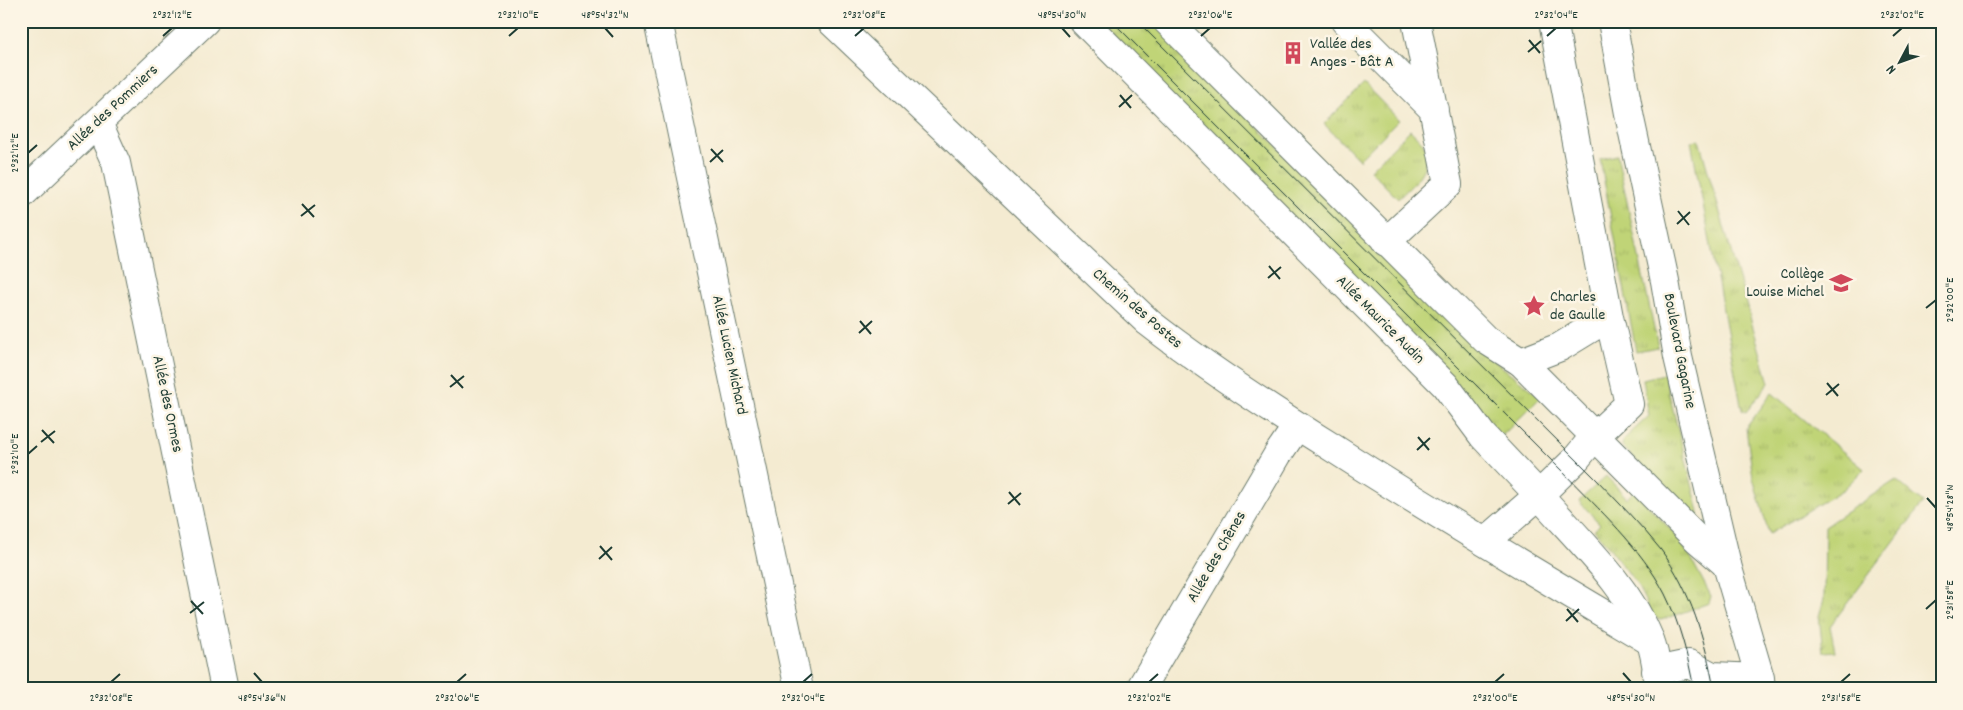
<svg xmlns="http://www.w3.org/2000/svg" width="1963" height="710" viewBox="0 0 1963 710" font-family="Dekko,sans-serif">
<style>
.grass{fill:url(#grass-tufts);stroke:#708856}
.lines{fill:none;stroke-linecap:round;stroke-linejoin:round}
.minor-casing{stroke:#6a7a6b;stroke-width:30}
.tertiary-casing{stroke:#6a7a6b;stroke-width:30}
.secondary-casing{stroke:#6a7a6b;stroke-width:30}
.minor{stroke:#fff;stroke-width:28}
.tertiary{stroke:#fff;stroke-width:28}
.secondary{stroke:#fff;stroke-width:28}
.tram{stroke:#1f3d34;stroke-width:1}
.ticks{fill:none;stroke:#1f3d34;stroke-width:2}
.labels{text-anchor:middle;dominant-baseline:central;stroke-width:5;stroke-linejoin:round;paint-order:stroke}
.poi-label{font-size:16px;fill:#1f3d34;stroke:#fcf5e5;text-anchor:start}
.street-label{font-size:16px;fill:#1f3d34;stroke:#fcf5e5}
.neatline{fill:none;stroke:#1f3d34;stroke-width:2}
.ticks-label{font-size:12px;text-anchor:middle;fill:#1f3d34}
</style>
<defs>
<pattern id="grass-tufts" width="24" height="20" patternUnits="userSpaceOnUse" patternTransform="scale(1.25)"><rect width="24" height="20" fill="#c0d477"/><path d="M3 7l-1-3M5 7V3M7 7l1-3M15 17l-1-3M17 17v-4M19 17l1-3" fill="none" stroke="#a5b768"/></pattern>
</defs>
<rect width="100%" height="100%" fill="#fcf5e5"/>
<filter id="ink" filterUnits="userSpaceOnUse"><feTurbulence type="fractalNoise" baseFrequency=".02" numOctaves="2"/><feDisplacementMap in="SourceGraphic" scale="10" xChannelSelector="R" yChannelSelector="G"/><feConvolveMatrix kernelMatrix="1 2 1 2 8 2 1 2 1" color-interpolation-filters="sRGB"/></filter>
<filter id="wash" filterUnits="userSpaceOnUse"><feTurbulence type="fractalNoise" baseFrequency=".0096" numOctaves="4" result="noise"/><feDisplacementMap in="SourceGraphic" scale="20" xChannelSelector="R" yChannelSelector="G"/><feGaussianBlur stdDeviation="1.12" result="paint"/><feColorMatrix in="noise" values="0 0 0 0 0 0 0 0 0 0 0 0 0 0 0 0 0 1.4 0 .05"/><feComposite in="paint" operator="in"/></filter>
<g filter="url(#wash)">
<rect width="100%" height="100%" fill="#f4ebd1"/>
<!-- grass -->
<path class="grass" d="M1098,21H1152L1484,353L1532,390L1540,398L1500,438Z
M1364,84L1399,120L1359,160L1324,124Z
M1410,130C1414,134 1421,140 1424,145C1434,167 1412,185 1398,199L1370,170Z
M1699,140L1769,383L1746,412L1742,410L1691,141Z
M1617,155L1658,347L1636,351L1600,159Z
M1664,374L1699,512L1698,518L1695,519L1622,446L1623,440L1649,416L1643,379Z
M1772,393L1864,469L1844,489L1769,534L1753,478L1746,428Z
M1606,476L1627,498L1634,491L1672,531L1688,553L1711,596L1709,603L1664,619L1660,620L1653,616L1636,583L1609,547L1594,530L1600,524L1579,501Z
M1896,480L1923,503L1830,626L1835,651L1823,652L1819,616L1824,599L1825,526Z"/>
</g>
<g filter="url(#ink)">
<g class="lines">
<defs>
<path id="minor" d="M658,21L799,689
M831,21L1148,322C1207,368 1270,409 1333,448C1437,515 1544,578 1650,641
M1345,21L1434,110
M98,123L116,163L225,689
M21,195L205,21
M1386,242L1448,184L1416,21
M1485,542L1539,495
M1140,689L1278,454L1297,426"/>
<path id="tertiary" d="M1083,21L1445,385L1483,436L1539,495
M1167,21L1486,340L1521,362L1697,539L1727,565"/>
<path id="secondary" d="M1553,21L1609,317L1629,404L1594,437L1575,460L1539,495C1577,539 1628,585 1650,640C1656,655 1657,673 1660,689
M1612,21L1630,119L1665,281L1678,357L1727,565L1760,678L1761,689
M1521,362L1560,347L1609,317
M1656,671L1689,664L1712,676L1760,678"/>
</defs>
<!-- minor casing -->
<use href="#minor" class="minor-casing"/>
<!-- tertiary casing -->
<use href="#tertiary" class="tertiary-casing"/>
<!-- secondary casing -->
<use href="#secondary" class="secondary-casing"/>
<!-- minor -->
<use href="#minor" class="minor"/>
<!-- tertiary -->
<use href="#tertiary" class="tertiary"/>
<!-- secondary -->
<use href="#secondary" class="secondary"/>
<!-- tram -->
<path class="tram" d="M1112,21L1563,472C1599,510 1641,547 1665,594C1680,624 1688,657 1694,689
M1137,21L1596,479C1618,502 1641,525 1661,550C1691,591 1705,639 1714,689"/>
</g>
</g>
<!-- ticks -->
<path class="ticks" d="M605,28L613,37M1062,28L1070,37M163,36L172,28M509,36L518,28M855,36L864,28M1201,36L1210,28M1547,36L1556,28M1893,36L1902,28M1529,40L1540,53M1528,52L1541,41M1120,95L1131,108M1119,107L1132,95M711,149L723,162M28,153L37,145M710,162L723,150M302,204L314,217M1678,211L1689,225M301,216L315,205M1677,224L1690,212M1269,266L1280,279M1268,278L1281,267M1926,308L1936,300M860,321L871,334M859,333L872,321M451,375L463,388M1827,383L1838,396M450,387L464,376M1826,395L1839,384M42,430L54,443M1418,437L1429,450M41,442L55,431M1417,450L1430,438M28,454L37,446M1009,492L1020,505M1927,498L1936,508M1008,504L1021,493M600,546L612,560M599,559L612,547M191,601L203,614M1567,609L1578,622M1926,609L1936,600M190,613L204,602M1566,621L1579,609M254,673L262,682M1623,673L1631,682M111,682L120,674M457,682L466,674M803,682L812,674M1149,682L1158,674M1495,682L1504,674M1841,682L1850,674"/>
<!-- icons -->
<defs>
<symbol id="building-bare" viewBox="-9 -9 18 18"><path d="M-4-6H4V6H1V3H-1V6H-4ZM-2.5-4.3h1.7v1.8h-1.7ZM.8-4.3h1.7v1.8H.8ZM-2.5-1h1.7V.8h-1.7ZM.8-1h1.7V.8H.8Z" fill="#d1495b" stroke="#fcf5e5" stroke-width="2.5" paint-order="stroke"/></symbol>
<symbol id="school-bare" viewBox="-9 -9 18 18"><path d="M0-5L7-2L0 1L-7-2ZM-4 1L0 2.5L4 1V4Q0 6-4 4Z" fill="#d1495b" stroke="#fcf5e5" stroke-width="2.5" paint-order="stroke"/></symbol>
<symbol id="sight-bare" viewBox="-9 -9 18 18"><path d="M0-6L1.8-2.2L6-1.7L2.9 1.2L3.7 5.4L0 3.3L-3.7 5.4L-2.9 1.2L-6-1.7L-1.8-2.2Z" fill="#d1495b" stroke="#fcf5e5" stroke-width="2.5" paint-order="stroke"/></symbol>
</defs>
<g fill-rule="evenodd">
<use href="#building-bare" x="1277" y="37" width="32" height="32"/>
<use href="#school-bare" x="1825" y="267" width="32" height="32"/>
<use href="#sight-bare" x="1518" y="290" width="32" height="32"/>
</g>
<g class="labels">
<!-- poi labels -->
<g class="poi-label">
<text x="1310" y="44">Vallée des<tspan x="1310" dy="18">Anges - Bât A</tspan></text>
<text x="1824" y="274" text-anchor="end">Collège<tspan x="1824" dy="18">Louise Michel</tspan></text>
<text x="1550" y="297">Charles<tspan x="1550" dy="18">de Gaulle</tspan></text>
</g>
<!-- street labels -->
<g class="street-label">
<text transform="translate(113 108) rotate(-43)">Allée des Pommiers</text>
<text transform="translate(1137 309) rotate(41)">Chemin des Postes</text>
<text transform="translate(1380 320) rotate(45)">Allée Maurice Audin</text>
<text transform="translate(1679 351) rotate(79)">Boulevard Gagarine</text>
<text transform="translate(729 355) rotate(78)">Allée Lucien Michard</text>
<text transform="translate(167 404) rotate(78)">Allée des Ormes</text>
<text transform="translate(1217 557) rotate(-60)">Allée des Chênes</text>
</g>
</g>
<!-- margin -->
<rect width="1963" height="710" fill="none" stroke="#fcf5e5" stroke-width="55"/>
<!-- north arrow -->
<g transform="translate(1900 62) rotate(229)" stroke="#fcf5e5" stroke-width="4" paint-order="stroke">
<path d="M0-4L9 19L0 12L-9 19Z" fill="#1f3d34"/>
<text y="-8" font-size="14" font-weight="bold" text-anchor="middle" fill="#1f3d34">N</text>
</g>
<rect x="28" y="28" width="1908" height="654" class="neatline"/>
<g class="ticks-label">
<text x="172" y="18">2°32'12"E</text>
<text x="518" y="18">2°32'10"E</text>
<text x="605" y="18">48°54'32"N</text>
<text x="864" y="18">2°32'08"E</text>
<text x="1062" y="18">48°54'30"N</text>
<text x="1210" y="18">2°32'06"E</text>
<text x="1556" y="18">2°32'04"E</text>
<text x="1902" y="18">2°32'02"E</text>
<text transform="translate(14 153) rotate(-90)" y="4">2°32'12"E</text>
<text transform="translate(1949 300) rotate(-90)" y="4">2°32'00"E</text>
<text transform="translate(14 454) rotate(-90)" y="4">2°32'10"E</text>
<text transform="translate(1949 508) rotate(-90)" y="4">48°54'28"N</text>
<text transform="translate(1949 600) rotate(-90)" y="4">2°31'58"E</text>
<text x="111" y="701">2°32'08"E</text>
<text x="262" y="701">48°54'36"N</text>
<text x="457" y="701">2°32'06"E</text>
<text x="803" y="701">2°32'04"E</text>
<text x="1149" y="701">2°32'02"E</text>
<text x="1495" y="701">2°32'00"E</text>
<text x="1631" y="701">48°54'30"N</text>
<text x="1841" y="701">2°31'58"E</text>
</g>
</svg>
